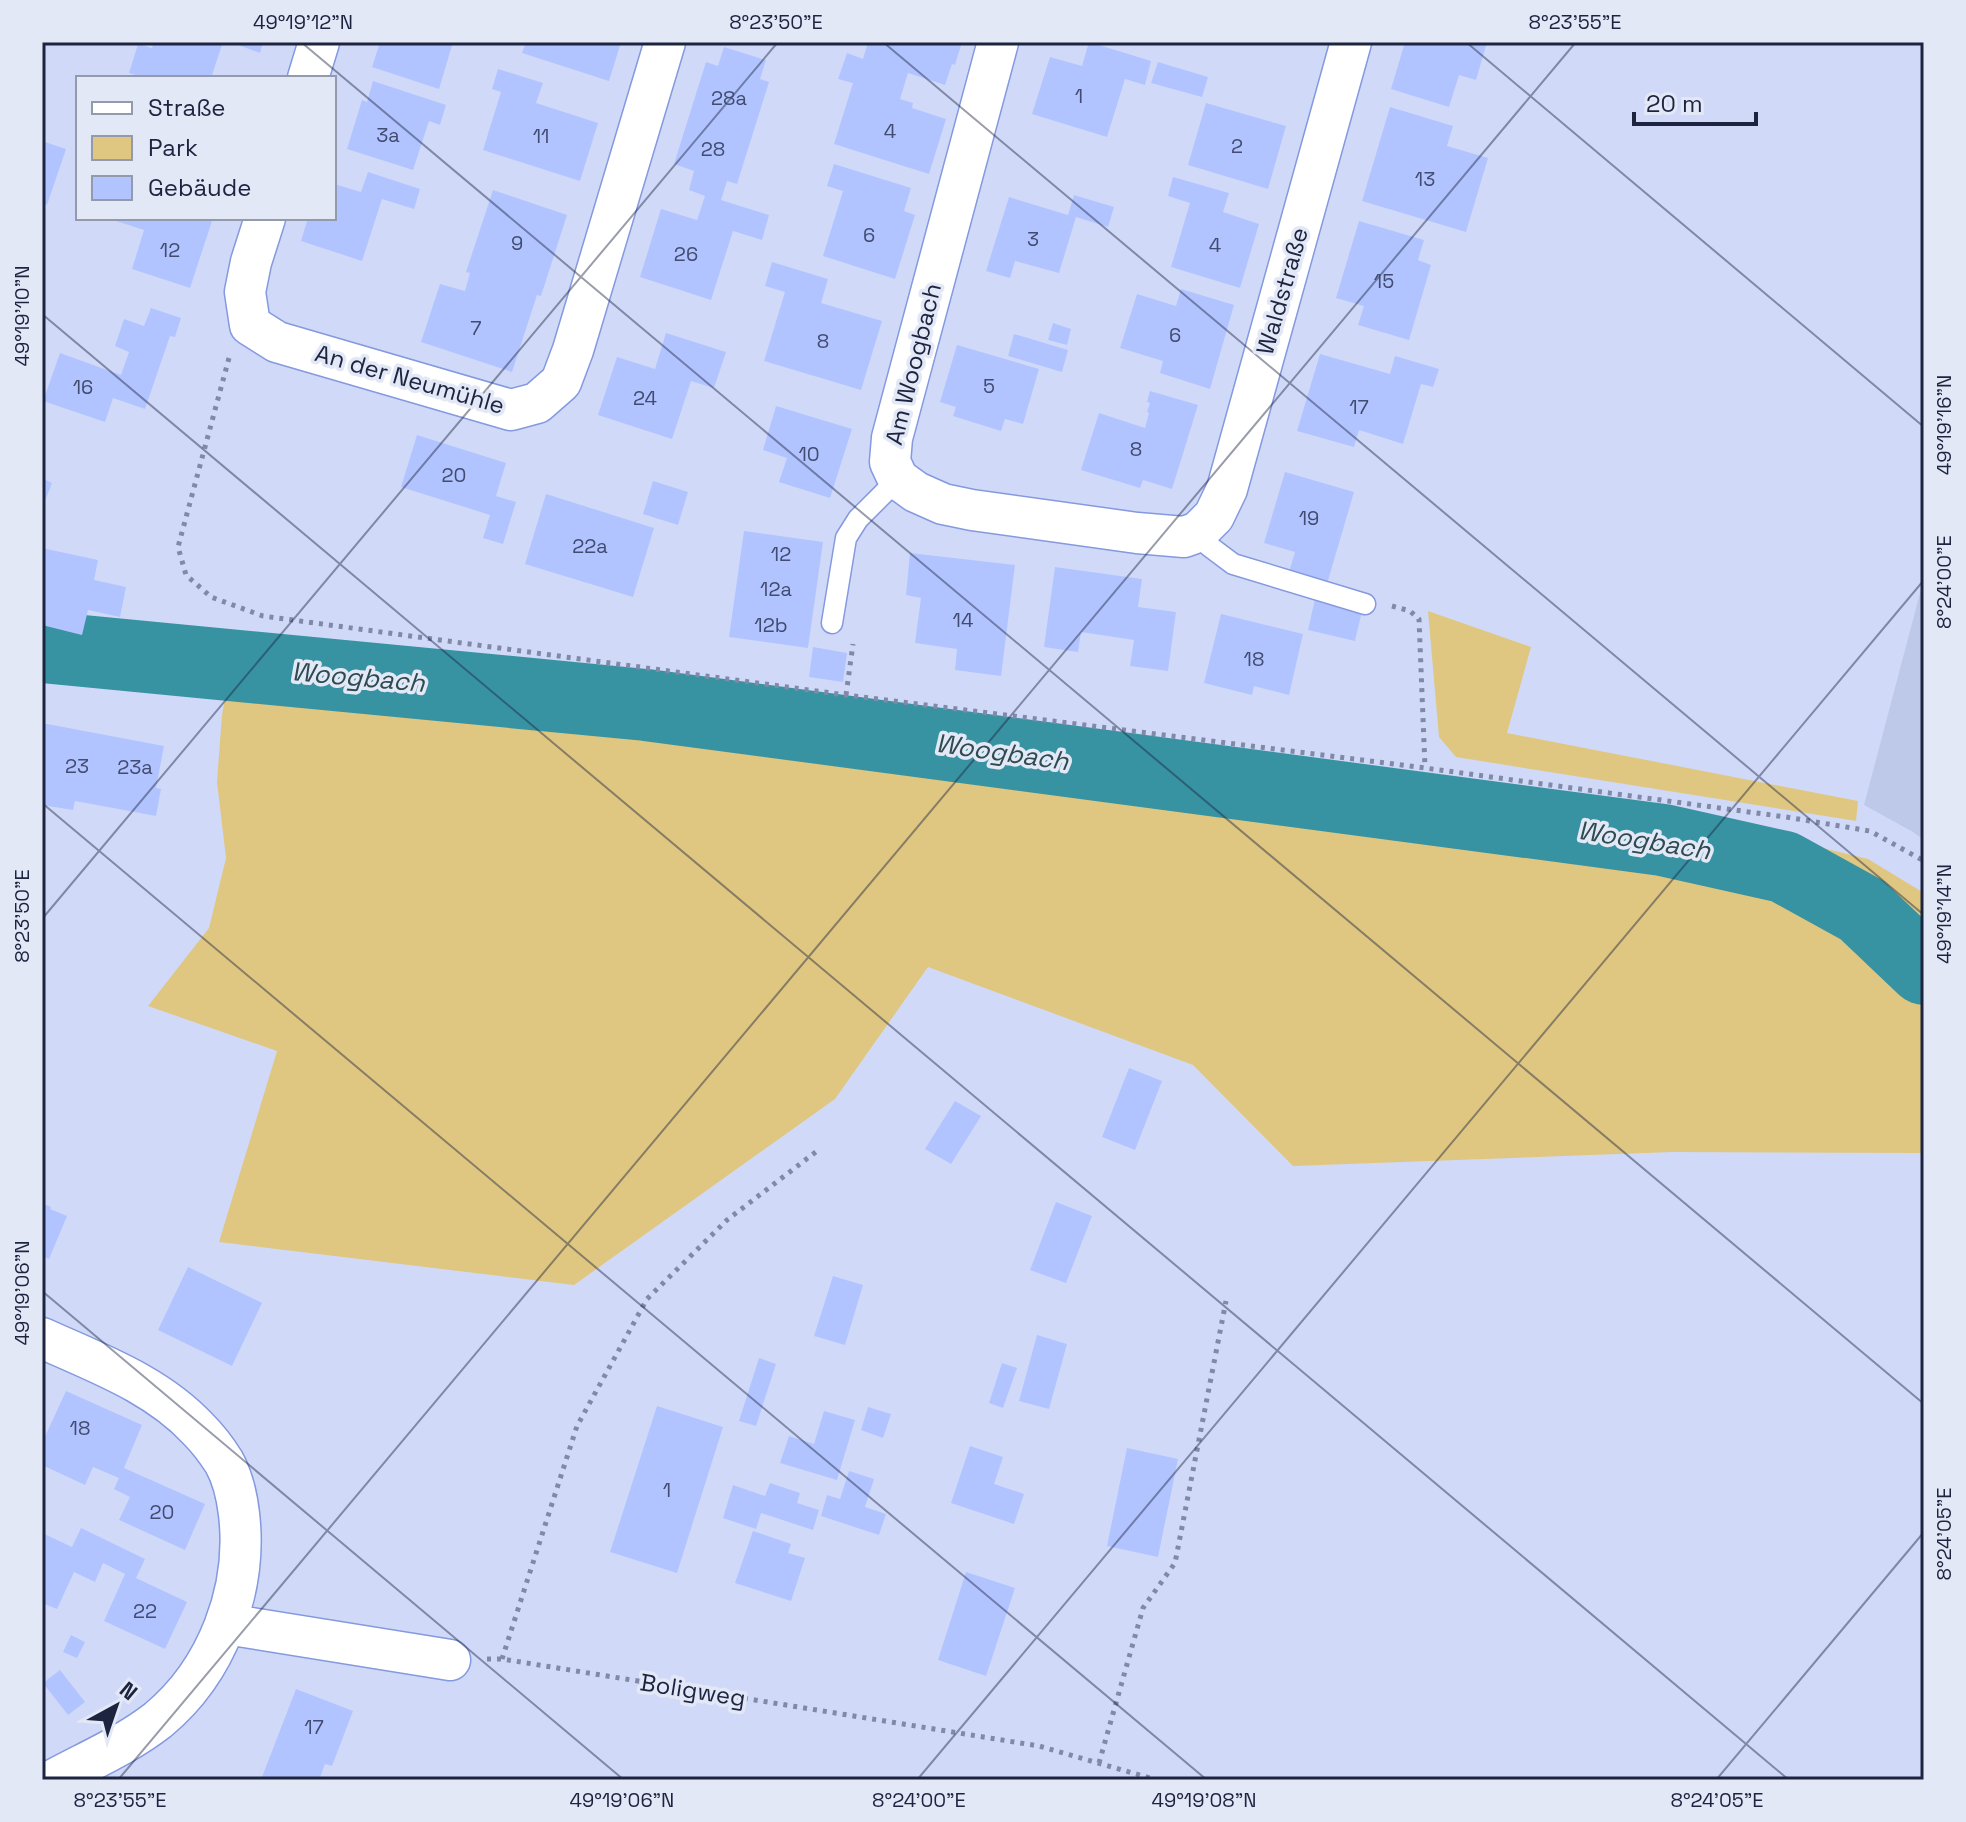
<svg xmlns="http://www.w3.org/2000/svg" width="1966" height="1822" viewBox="0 0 1966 1822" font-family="'Space Grotesk',sans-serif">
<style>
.built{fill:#bec9ea}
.green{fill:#dfc781}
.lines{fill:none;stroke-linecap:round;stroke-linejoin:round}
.river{stroke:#3793a2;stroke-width:72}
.building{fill:#b2c4ff}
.lane-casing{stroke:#8499df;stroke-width:23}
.street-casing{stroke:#8499df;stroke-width:43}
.path{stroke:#8189a6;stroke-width:5;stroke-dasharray:4 6;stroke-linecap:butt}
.lane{stroke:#fff;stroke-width:20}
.street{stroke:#fff;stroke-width:40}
.ticks{fill:none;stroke:#1d2440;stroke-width:2;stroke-opacity:0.45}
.labels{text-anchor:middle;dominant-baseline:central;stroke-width:7;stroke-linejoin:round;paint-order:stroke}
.number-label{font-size:20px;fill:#424c70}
.street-label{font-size:24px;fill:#1d2440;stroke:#e3e8f7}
.water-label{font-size:26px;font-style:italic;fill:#2e4b50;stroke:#e3e8f7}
.neatline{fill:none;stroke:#1d2440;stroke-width:3}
.ticks-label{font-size:20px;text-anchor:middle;fill:#1d2440}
</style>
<rect width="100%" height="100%" fill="#d0daf8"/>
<!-- built -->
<path class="built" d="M1924,578V840L1913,832L1864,805Z"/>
<!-- green -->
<path class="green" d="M1428,611L1531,647L1507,733L1858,801L1856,821L1456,757L1439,737Z
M237,636L858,708L1720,823L1868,859L1924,893V1153L1672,1152L1293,1166L1193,1065L928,967L835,1099L574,1285L219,1242L277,1051L148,1006L209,928L226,858L217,782L222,715Z"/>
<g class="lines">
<!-- river -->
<path class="river" d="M42,647L646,705L1663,840L1784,867L1862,910L1924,969"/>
</g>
<!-- building -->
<path class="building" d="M154,42H223L211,78H144L129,73L138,44L152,48Z
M230,42H263L260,53Z
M380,42H453L439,89L372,67Z
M526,42H621L609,81L522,53Z
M868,42H962L955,65L952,64L945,85L908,73L900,99L913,103L912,108L946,119L929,174L834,144L853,83L838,79L847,53L863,59Z
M1089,42L1151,61L1145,85L1125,79L1107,137L1032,114L1050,57L1082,66Z
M1405,42H1487L1476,80L1459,75L1449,107L1391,89Z
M724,47L766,60L760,79L769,82L737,184L727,181L721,200L769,215L762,240L733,231L711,300L640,277L661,209L697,220L705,196L689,190L694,171L674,164L706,62L718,66Z
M1158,62L1208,77L1202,97L1151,83Z
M498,69L543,83L536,103L598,123L580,181L483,150L501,92L492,89Z
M373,81L446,105L440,125L429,121L413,170L347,149L362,100L367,102Z
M1206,103L1286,126L1268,189L1188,165Z
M1390,107L1453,126L1447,146L1488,158L1466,232L1362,201Z
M42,141L66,149L47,205L42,203Z
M834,164L911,188L904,211L915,215L895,279L823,256L843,191L827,186Z
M368,172L420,189L414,209L382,199L362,261L301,241L308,218H334V184L361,192Z
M1173,177L1229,193L1223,212L1259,224L1240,288L1171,267L1190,203L1168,196Z
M493,190L567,215L541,296L537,295L512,372L421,342L440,284L465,291L470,273L466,272Z
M1074,195L1114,207L1108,227L1076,217L1059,273L1015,261L1010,278L986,271L1009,197L1068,215Z
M117,218H213L190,288L132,269L144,230L116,221Z
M1359,221L1424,240L1418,260L1431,265L1409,340L1358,325L1364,306L1336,298Z
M772,262L828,279L821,303L882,321L861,390L764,361L785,292L765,286Z
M1181,289L1234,305L1210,389L1160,373L1163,361L1120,348L1137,294L1176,306Z
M151,308L181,318L175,337L170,336L145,409L113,398L105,422L43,401L60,353L121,375L129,352L115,346L124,319L144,326Z
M1053,323L1071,329L1067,345L1048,340Z
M666,333L726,352L714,388L691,381L672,439L598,415L617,357L655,369Z
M1014,334L1068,350L1062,372L1008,356Z
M957,345L1039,369L1023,424L1005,419L1001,431L953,416L956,407L940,402Z
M1320,354L1390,374L1395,356L1439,369L1433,387L1421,384L1403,444L1359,430L1354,447L1297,431Z
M1150,391L1198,405L1172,489L1143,480L1140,488L1081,470L1099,413L1145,428L1149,413L1147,412L1150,403L1147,402Z
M776,406L852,429L830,498L779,482L787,458L763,450Z
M417,435L506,463L496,496L516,502L503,544L483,538L490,515L401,487Z
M1285,472L1354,492L1327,584L1289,572L1295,552L1264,543Z
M42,478L52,483L42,509Z
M653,481L688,492L678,525L643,514Z
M546,494L654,528L633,597L525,564Z
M744,531L823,542L808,648L729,637Z
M42,548L98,560L94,580L126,587L120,617L88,610L82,635L42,625Z
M910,553L1015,565L1001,676L955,670L957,649L915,643L921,598L906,595Z
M1055,567L1142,579L1138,607L1176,612L1168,671L1130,666L1134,640L1081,632L1078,652L1044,647Z
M1315,599L1362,611L1355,641L1308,630Z
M1221,614L1303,634L1289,695L1254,686L1252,695L1204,683Z
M813,647L847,653L843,682L809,677Z
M42,723L164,746L156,788L161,789L156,816L75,801L73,810L42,805Z
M1129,1068L1162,1081L1135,1150L1102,1137Z
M955,1101L981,1116L951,1164L925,1149Z
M1056,1202L1092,1216L1066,1283L1030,1270Z
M42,1203L51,1207L50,1209L67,1216L49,1259L42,1256Z
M188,1267L262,1303L232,1366L158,1330Z
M833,1276L863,1285L845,1345L814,1336Z
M1037,1335L1067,1344L1049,1409L1019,1401Z
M759,1358L776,1364L756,1426L739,1421Z
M1002,1363L1017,1368L1003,1408L989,1403Z
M66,1391L142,1425L124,1468L205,1504L185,1550L119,1520L130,1497L114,1489L119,1478L93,1467L85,1485L42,1465V1443Z
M657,1406L723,1427L677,1573L610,1552Z
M868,1407L891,1414L883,1438L861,1430Z
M824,1411L855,1420L837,1480L780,1463L789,1436L814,1444Z
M970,1446L1003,1457L994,1484L1024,1494L1014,1524L951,1503Z
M1127,1448L1178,1459L1158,1557L1107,1546Z
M849,1471L874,1479L865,1507L886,1514L879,1535L821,1516L827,1495L840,1499Z
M770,1483L800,1493L797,1503L819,1510L813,1530L761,1513L756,1529L723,1518L733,1485L765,1496Z
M81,1528L145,1559L136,1578L187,1602L165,1649L104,1621L125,1574L103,1563L95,1582L74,1572L57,1609L42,1603V1533L72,1547Z
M753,1531L791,1544L788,1553L805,1558L791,1601L735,1583Z
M966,1572L1015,1588L986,1676L938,1660Z
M71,1635L85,1642L77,1658L63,1652Z
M60,1670L85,1702L68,1715L43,1683Z
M296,1689L353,1711L332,1766L325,1764L319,1780H271L262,1777Z"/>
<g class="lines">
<defs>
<path id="lane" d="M1198,532L1209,546L1233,564L1365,604
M832,623L846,538L858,519L898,479"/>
<path id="street" d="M998,42L892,438L890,462L898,479L916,492L943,504L972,510L1137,533L1184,537L1198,532L1214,516L1227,489L1351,42
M308,78L319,42
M265,218L251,262L245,292L250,325L277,342L511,410L537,403L561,382L573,350L665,42
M42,1338C97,1363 156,1384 198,1429C207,1438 217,1451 224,1462C233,1478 237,1497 239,1514C248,1590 217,1671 158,1720C126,1745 88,1761 53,1780
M226,1624L450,1660"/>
</defs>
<!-- lane casing -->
<use href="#lane" class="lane-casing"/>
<!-- street casing -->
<use href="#street" class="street-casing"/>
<!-- path -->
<path class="path" d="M229,358L178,547L186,575L211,597L263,616L846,695L1425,768L1786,817L1870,831L1924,861
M1392,606L1410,611L1419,619L1425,768
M846,695L853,644
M487,1659H502L1039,1746L1157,1780
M502,1659L577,1426L647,1299L727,1220L817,1151
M1099,1763L1143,1608L1175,1563L1226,1301"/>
<!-- lane -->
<use href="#lane" class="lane"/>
<!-- street -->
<use href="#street" class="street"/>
</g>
<!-- ticks -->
<path class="ticks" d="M301,42L1924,1404M883,42L1924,915M1466,42L1924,427M42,314L1789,1780M42,803L1207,1780M42,919L778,42M42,1291L624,1780M118,1780L1576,42M917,1780L1924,580M1716,1780L1924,1532"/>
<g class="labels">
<!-- number labels -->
<g class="number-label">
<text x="1079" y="96">1</text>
<text x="729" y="98">28a</text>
<text x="890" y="131">4</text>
<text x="388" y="135">3a</text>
<text x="541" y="136">11</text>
<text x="1237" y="146">2</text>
<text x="713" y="149">28</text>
<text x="1425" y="179">13</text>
<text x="869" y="235">6</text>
<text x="1033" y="239">3</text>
<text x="517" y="243">9</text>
<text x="1215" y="245">4</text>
<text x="170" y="250">12</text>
<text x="686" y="254">26</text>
<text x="1384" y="281">15</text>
<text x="476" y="328">7</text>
<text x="1175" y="335">6</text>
<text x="823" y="341">8</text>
<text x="989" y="386">5</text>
<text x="83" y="387">16</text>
<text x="645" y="398">24</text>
<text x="1359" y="407">17</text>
<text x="1136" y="449">8</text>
<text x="809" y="454">10</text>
<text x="454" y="475">20</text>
<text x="1309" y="518">19</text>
<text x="590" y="546">22a</text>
<text x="781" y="554">12</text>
<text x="776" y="589">12a</text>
<text x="963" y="620">14</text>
<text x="771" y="625">12b</text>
<text x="1254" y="659">18</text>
<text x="77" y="766">23</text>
<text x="135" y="767">23a</text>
<text x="80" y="1428">18</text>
<text x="667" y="1490">1</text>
<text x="162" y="1512">20</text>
<text x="145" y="1611">22</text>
<text x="314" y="1727">17</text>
</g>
<!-- street labels -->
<g class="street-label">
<text transform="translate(1282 291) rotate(-74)">Waldstraße</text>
<text transform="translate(913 364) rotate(-76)">Am Woogbach</text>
<text transform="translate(410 379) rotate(16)">An der Neumühle</text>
<text transform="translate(693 1690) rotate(9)">Boligweg</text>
</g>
<!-- water labels -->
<g class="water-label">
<text transform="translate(358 677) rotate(5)">Woogbach</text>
<text transform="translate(1002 752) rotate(8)">Woogbach</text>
<text transform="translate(1644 840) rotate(9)">Woogbach</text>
</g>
</g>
<!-- border -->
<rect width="1966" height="1822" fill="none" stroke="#e3e8f7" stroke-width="88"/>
<!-- legend -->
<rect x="76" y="76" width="260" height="144" fill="#e3e8f7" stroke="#949aae" stroke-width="2"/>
<rect x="92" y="102" width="40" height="12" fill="#ffffff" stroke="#949aae" stroke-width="2"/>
<text x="148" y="116" font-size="24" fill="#1d2440">Straße</text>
<rect x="92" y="136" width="40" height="24" fill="#dfc781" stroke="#949aae" stroke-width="2"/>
<text x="148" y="156" font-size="24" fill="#1d2440">Park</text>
<rect x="92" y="176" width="40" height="24" fill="#b2c4ff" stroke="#949aae" stroke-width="2"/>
<text x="148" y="196" font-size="24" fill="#1d2440">Gebäude</text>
<!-- north arrow -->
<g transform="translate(116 1706) rotate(40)" stroke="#e3e8f7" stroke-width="6" paint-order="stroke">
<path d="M0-6L14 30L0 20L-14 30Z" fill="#1d2440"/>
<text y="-12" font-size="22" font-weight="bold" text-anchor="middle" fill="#1d2440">N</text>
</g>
<!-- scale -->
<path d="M1634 112v12h122v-12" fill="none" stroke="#1d2440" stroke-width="4"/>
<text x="1646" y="112" font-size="24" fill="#1d2440" stroke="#e3e8f7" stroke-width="6" paint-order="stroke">20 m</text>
<rect x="44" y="44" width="1878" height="1734" class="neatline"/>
<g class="ticks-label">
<text x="303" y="29">49°19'12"N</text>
<text x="776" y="29">8°23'50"E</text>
<text x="1575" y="29">8°23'55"E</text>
<text transform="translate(22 316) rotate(-90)" y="7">49°19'10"N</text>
<text transform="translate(1944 425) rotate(-90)" y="7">49°19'16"N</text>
<text transform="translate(1944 582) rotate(-90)" y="7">8°24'00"E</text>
<text transform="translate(1944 914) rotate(-90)" y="7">49°19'14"N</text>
<text transform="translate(22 916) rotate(-90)" y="7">8°23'50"E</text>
<text transform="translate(22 1293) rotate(-90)" y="7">49°19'06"N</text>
<text transform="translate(1944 1534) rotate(-90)" y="7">8°24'05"E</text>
<text x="120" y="1807">8°23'55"E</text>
<text x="622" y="1807">49°19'06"N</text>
<text x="919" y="1807">8°24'00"E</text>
<text x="1204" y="1807">49°19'08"N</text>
<text x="1717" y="1807">8°24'05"E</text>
</g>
</svg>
